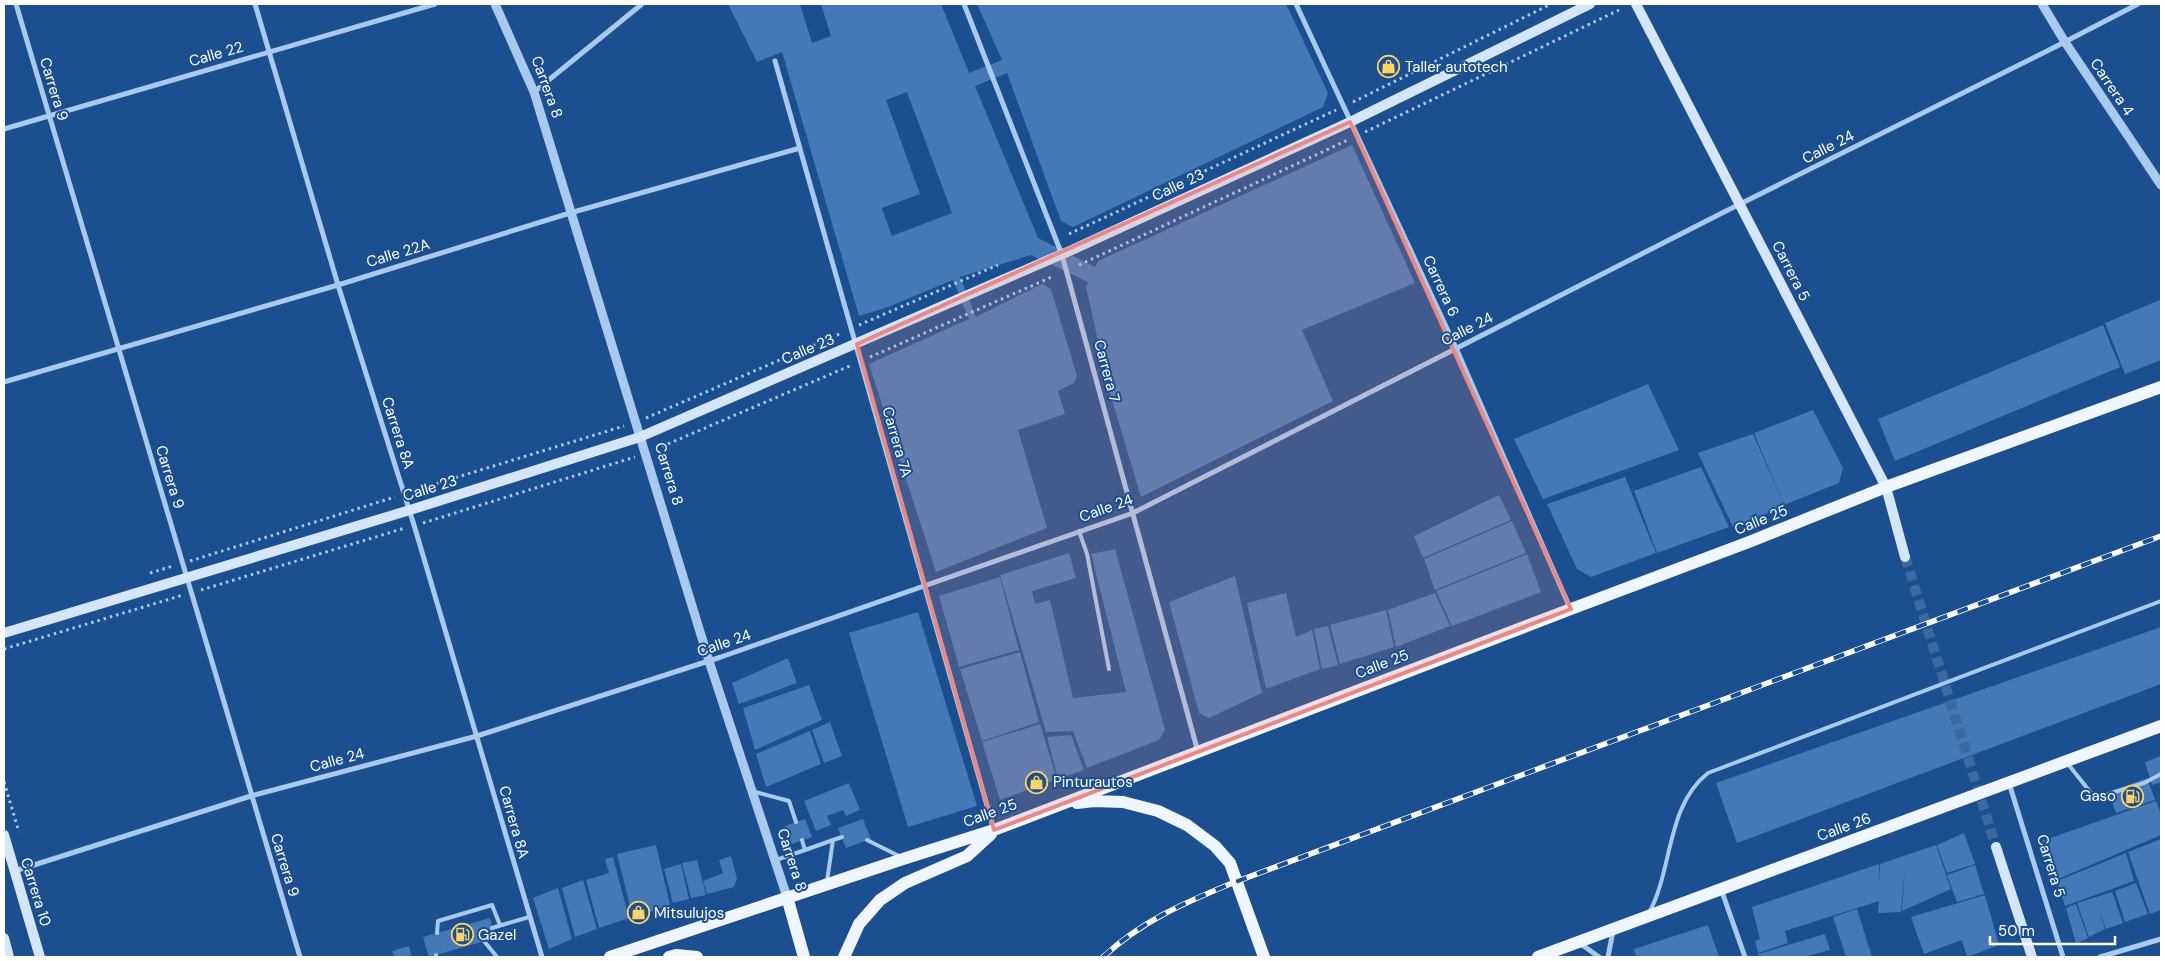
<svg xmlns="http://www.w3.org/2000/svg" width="2165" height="961" viewBox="0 0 2165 961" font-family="'DM Sans',sans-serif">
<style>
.building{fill:#4478b7;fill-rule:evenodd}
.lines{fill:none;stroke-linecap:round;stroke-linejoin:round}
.secondary-tunnel{stroke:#3d69a0;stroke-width:10;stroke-dasharray:10 5;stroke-linecap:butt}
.path{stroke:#a9c9ee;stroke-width:3;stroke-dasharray:2.5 4;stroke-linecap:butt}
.service{stroke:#a9c9ee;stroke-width:4}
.minor{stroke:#a9c9ee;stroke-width:5}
.tertiary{stroke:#a9c9ee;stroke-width:9}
.secondary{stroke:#d6e6fa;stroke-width:10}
.primary{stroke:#f0f6ff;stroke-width:12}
.rail-casing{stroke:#fff;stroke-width:5.5}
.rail{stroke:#1b4f8f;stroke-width:4;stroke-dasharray:11;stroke-linecap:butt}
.marked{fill:#e88989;fill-opacity:0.2;stroke:#e88989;stroke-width:4;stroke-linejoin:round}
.labels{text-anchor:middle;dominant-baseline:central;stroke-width:4;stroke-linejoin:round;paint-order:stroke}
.street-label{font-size:15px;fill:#fff;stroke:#1b4f8f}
.poi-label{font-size:15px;fill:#fff;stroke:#1b4f8f;text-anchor:start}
</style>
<rect width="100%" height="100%" fill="#1b4f8f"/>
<!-- building -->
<path class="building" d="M728,4H800L812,43L831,36L821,4H941L969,73L1002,60L977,4H1286L1328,93L1323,107L1073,227L1061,221L1007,73L975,86L1038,238L1095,267L1098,261L1352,145L1415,283L1302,330L1333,401L1141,497L1109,390L1086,287L1088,282L1031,255L960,277L976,317L1042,284L1051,289L1077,376L1074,383L1058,391L1065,414L1018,430L1047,528L936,572L869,364L969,319L953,280L888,307L859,316L782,52L757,62ZM907,92L952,213L892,236L882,208L920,194L886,100Z
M2160,300L2161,360L2125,374L2105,323Z
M2103,325L2120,367L1895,461L1878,419Z
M1648,384L1679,450L1543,499L1514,439Z
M1813,410L1843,468L1839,483L1784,505L1754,433Z
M1753,434L1784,505L1734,529L1698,453Z
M1701,467L1729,527L1657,553L1634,491Z
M1625,477L1656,553L1591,577L1577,569L1547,504Z
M1499,495L1511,520L1423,558L1414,536Z
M1512,521L1526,553L1435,590L1424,559Z
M1115,549L1165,730L1159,740L1087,768L1073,731L1046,732L1000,575L1069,553L1076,578L1032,591L1035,604L1050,600L1073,698L1126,692L1091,554Z
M1527,554L1541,592L1452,626L1436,591Z
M1235,576L1262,693L1209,718L1199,713L1169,602Z
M1000,577L1019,650L959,667L939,596Z
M1286,593L1296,637L1312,630L1320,669L1266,689L1247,603Z
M1435,593L1450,626L1396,647L1388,610Z
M1386,610L1394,647L1340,664L1330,625Z
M918,612L977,806L908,827L849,633Z
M1328,626L1338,665L1322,669L1314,629Z
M2161,627V684L1737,843L1716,783Z
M1020,652L1039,722L982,741L960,669Z
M788,658L797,683L739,704L732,683Z
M809,685L822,720L755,750L743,708Z
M830,722L842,756L824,763L812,730Z
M1040,724L1057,779L1000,800L982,742Z
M810,731L821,764L766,787L756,754Z
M1071,735L1084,770L1058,779L1047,737Z
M2161,756V782L2152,785L2145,762Z
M2147,778L2155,800L2116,813L2109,792Z
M849,783L860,810L846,816L843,810L827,816L831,825L816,831L804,801Z
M2156,801L2161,814V835L2056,880L2042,841Z
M805,819L812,837L792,844L785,826Z
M863,819L871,839L846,848L838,828Z
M1964,833L1975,864L1947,873L1937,845Z
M2161,839V910L2150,914L2128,852Z
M656,845L670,905L633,918L617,854Z
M1936,845L1951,889L1902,911L1905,867L1901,912L1878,913L1879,901L1785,931L1788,943L1758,953L1755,941L1760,939L1752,907L1879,864V881L1880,864Z
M2126,853L2134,881L2065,906L2057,881Z
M731,856L737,878L734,887L707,894L703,881L723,873L719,860Z
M613,857L629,918L599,928L586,880L609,873L605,859Z
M697,860L706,895L691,898L682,863Z
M681,864L689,899L673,903L664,869Z
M1975,865L1984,894L1957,902L1947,875Z
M583,880L597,929L575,937L562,888Z
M2136,883L2148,914L2125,922L2115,891Z
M558,888L572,939L549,949L533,898Z
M2112,892L2123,923L2106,929L2099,910L2105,929L2089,937L2077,903Z
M1985,895L1999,945L1967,957L1962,940L1924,954L1911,917Z
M2076,904L2088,938L2076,944L2066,908Z
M1857,909L1872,957H1846L1833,917Z
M490,918L495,938L429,957L423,937Z
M1708,925L1719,957H1636L1634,949Z
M1825,934L1830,950L1804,957H1759L1758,954Z
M409,946L412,957H394L392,951Z"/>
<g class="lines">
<!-- secondary-tunnel -->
<path class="secondary-tunnel" d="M1905,557L1996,847"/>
<!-- path -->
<path class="path" d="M1353,102L1551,4
M1365,132L1619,10
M1069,234L1336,110
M1079,265L1348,140
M859,325L998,265
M870,357L1054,276
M646,418L842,333
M656,449L852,365
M412,491L624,426
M423,523L635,457
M190,561L395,497
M150,573L173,566
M201,590L405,528
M4,649L183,595
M4,782L19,832"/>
<!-- service -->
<path class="service" d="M1079,531L1087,554L1109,669
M2068,764L2095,798L2144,783L2161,774
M752,791L789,801L796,822
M867,840L899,856
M805,850L833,840
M776,860L805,850L802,840
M827,881L833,840L842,837
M1649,913C1673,869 1666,806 1708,773L2161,601
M492,928L529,917
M437,933L438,921L492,905L500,925
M484,941L497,957
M436,957V955"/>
<!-- minor -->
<path class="minor" d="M16,4L300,957
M255,4L338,285L414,525L542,957
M964,4L1062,255L1198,752
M1296,4L1456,348L1570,608
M775,61L994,830
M534,92L642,4
M4,129L435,4
M4,382L338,285L570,213L800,148
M2009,783L2063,957
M15,871L251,796L477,736L721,657L1133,513L1724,212L2055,47L2138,4
M1721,889L1745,957
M1581,944L1599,957
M1608,957L1613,931
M2100,957L2161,939"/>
<!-- tertiary -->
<path class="tertiary" d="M495,4L534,92L709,661L787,897
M2042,4L2065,42L2161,185"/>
<!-- secondary -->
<path class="secondary" d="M1636,4L1886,487L1905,557
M4,633L410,510L640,437L1074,249L1350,122L1590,4
M4,835L40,957
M1996,847L2032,957
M4,938L9,957"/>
<!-- primary -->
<path class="primary" d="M1077,803L1094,801L1123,802L1158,811L1187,825L1215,846L1230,863L1264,957
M787,897L804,957
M610,957L903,859L994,830L1571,609L1749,542L1886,487L2161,387
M669,957L676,955L697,957
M844,957L859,924L880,900L905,883L967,856L991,834
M1538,957L2161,726"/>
<defs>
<path id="rail" d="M1103,957C1142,921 1182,904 1230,884L2161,536"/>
</defs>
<!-- rail casing -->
<use href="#rail" class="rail-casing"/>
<!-- rail -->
<use href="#rail" class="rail"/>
</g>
<!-- marked area -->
<path class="marked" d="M1350,122L1571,609L994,830L857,344Z"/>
<!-- icons -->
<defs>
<symbol id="shop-ring" viewBox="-11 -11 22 22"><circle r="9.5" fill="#1b4f8f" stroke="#ffd166" stroke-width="1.5"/><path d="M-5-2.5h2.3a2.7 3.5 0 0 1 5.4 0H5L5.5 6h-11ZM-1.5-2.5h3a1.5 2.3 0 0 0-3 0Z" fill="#ffd166"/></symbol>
<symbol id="fuel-ring" viewBox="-11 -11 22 22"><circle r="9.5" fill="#1b4f8f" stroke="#ffd166" stroke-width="1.5"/><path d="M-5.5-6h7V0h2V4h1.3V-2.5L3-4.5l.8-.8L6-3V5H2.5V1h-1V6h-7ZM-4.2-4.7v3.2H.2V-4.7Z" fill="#ffd166"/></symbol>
</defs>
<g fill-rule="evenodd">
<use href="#shop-ring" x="1376" y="54" width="25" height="25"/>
<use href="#shop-ring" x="1024" y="770" width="25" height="25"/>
<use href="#fuel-ring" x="2120" y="784" width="25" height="25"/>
<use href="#shop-ring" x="626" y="900" width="25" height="25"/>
<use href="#fuel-ring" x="450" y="922" width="25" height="25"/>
</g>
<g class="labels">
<!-- street labels -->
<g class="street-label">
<text transform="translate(216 54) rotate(-16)">Calle 22</text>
<text transform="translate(547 87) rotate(70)">Carrera 8</text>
<text transform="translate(2112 87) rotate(56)">Carrera 4</text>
<text transform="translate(54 89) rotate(73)">Carrera 9</text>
<text transform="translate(1828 147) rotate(-27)">Calle 24</text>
<text transform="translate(1178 185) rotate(-25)">Calle 23</text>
<text transform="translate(398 253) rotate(-17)">Calle 22A</text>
<text transform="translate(1791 271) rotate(63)">Carrera 5</text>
<text transform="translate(1441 286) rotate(65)">Carrera 6</text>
<text transform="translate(1467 329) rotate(-27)">Calle 24</text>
<text transform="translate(808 349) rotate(-23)">Calle 23</text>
<text transform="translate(1107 371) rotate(75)">Carrera 7</text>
<text transform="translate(398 433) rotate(72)">Carrera 8A</text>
<text transform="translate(897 442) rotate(74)">Carrera 7A</text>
<text transform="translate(669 474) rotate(73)">Carrera 8</text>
<text transform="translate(170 477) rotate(73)">Carrera 9</text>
<text transform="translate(430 488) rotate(-17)">Calle 23</text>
<text transform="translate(1106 508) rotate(-20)">Calle 24</text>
<text transform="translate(1761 520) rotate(-22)">Calle 25</text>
<text transform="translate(724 643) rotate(-19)">Calle 24</text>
<text transform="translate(1382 664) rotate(-21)">Calle 25</text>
<text transform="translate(337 760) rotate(-15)">Calle 24</text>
<text transform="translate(990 813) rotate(-20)">Calle 25</text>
<text transform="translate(514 822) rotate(74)">Carrera 8A</text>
<text transform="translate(1844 827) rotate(-20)">Calle 26</text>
<text transform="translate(792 860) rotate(72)">Carrera 8</text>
<text transform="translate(285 865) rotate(73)">Carrera 9</text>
<text transform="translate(2051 866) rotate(73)">Carrera 5</text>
<text transform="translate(36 892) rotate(73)">Carrera 10</text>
</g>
<!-- poi labels -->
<g class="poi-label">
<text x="1405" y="67">Taller autotech</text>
<text x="1053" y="782">Pinturautos</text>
<text x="2116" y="796" text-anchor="end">Gaso</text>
<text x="654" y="913">Mitsulujos</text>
<text x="478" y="935">Gazel</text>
</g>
</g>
<!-- border -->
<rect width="2165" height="961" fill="none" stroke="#ffffff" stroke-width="10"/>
<!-- scale -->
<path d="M1990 936v8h125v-8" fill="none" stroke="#ffffff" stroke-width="2.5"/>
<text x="1998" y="936" font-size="15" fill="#ffffff" stroke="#1b4f8f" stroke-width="4" paint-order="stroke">50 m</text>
</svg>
